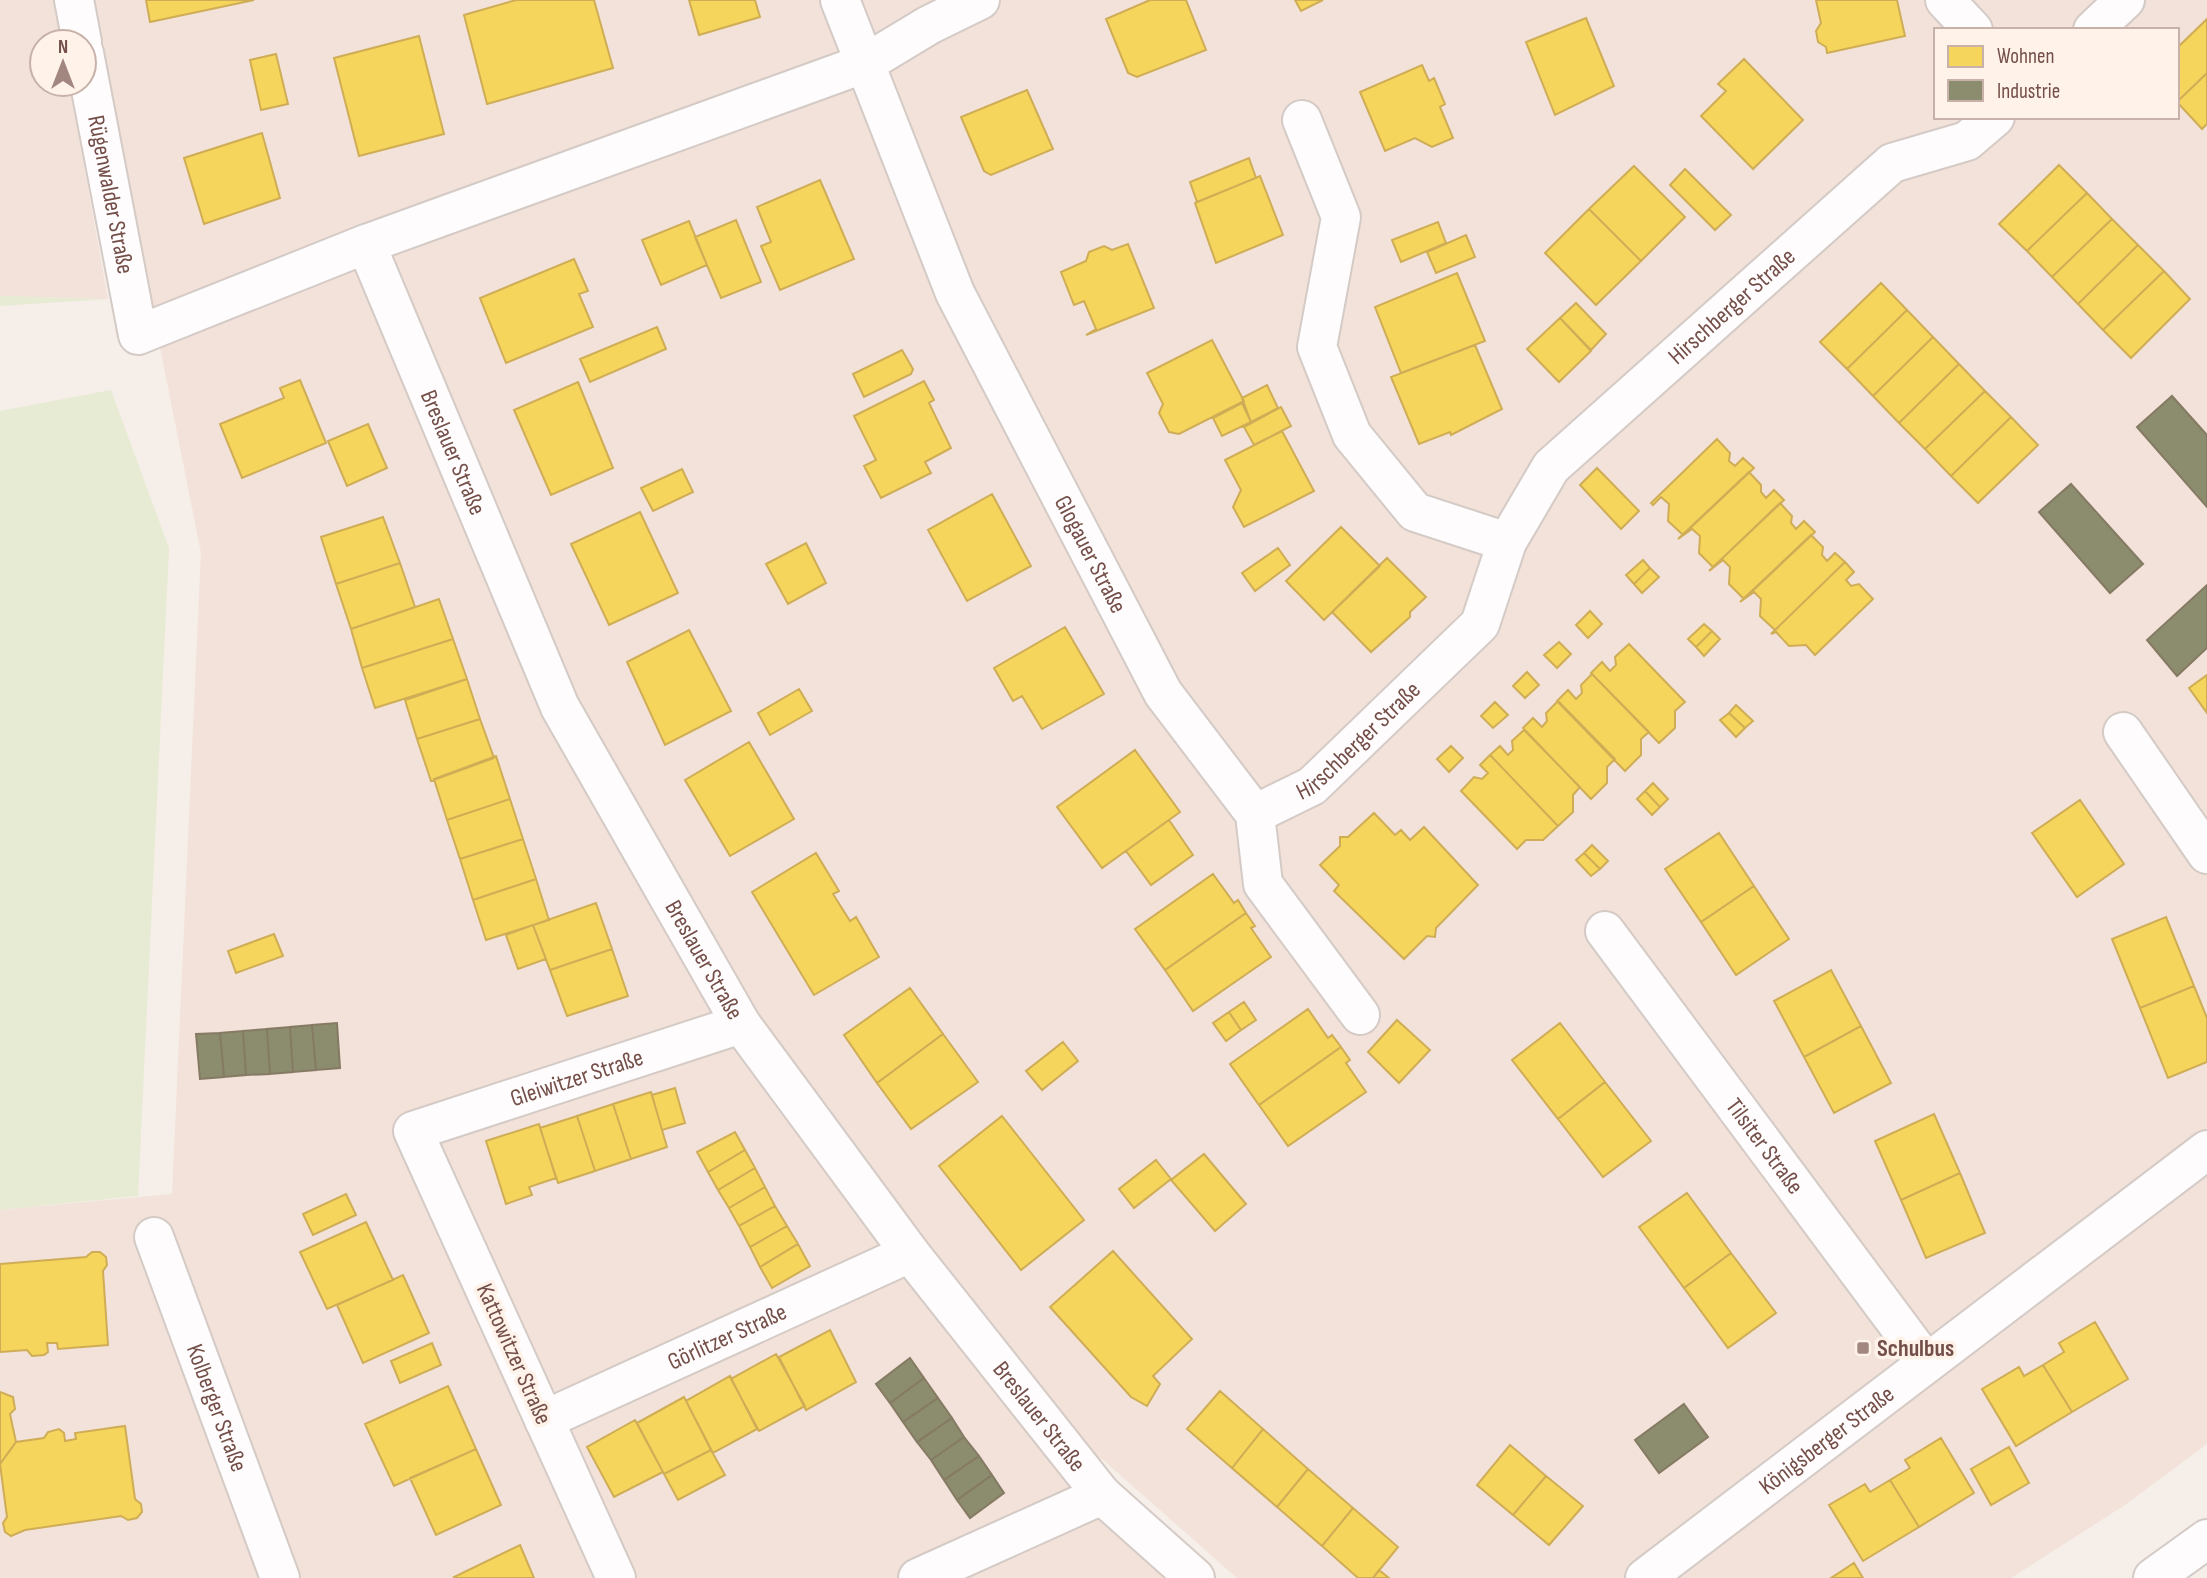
<svg xmlns="http://www.w3.org/2000/svg" width="2207" height="1578" viewBox="0 0 2207 1578" font-family="'Sofia Sans Condensed',sans-serif">
<style>
.residential{fill:#f2e2d9;fill-rule:evenodd}
.green{fill:#e7ebd3}
.homes{fill:#f6d55c;stroke:#cfad56;stroke-width:2}
.industry{fill:#8c8c6e;stroke:#857a63;stroke-width:2}
.lines{fill:none;stroke-linecap:round;stroke-linejoin:round}
.minor-casing{stroke:#d4cac6;stroke-width:42}
.minor{stroke:#fefcfc;stroke-width:38}
.poi-dot{fill:#a28781;stroke:#fff2e9;stroke-width:2.5}
.labels{text-anchor:middle;dominant-baseline:central;stroke-width:7;stroke-linejoin:round;paint-order:stroke}
.street-label{font-size:24px;fill:#744f49;stroke:#fff2e9}
.poi-label{font-size:24px;font-weight:bold;fill:#744f49;stroke:#fff2e9;text-anchor:start}
</style>
<rect width="100%" height="100%" fill="#f6eee9"/>
<!-- residential -->
<path class="residential" d="M0,0H53L61,42H42V84H69L108,299L0,296Z
M91,0H2207V1444L2125,1505L2011,1578H1237L1101,1458L1073,1486L1173,1578H0V1210L172,1194L201,553ZM1936,30H2177V117H1936Z"/>
<!-- green -->
<path class="green" d="M0,296L108,299L0,306Z
M111,390L169,548L138,1196L0,1210V411Z"/>
<!-- homes -->
<path class="homes" d="M146,0H254L150,22Z
M516,0H594L613,68L487,104L464,15Z
M689,0H755L760,17L699,35Z
M1150,0H1186L1206,50L1137,77L1128,73L1106,19Z
M1295,0H1323L1301,11Z
M1816,0H1897L1905,36L1827,53L1826,47L1818,42L1816,31L1821,23Z
M1586,18L1614,86L1555,115L1526,42Z
M2207,19V73L2177,102V48Z
M419,36L444,134L359,156L334,58Z
M276,54L288,104L261,110L250,60Z
M1744,59L1803,120L1753,169L1701,116L1726,91L1718,84Z
M1422,65L1429,81L1434,78L1445,104L1440,107L1453,138L1432,147L1415,138L1385,151L1360,92Z
M2207,73V124L2202,129L2177,102Z
M1027,90L1053,149L991,175L984,171L961,117Z
M262,133L280,198L204,224L184,158Z
M1249,158L1256,178L1197,202L1190,182Z
M2059,165L2087,193L2027,251L1999,224Z
M1634,166L1685,217L1641,261L1589,209Z
M1685,169L1731,215L1715,230L1670,185Z
M1260,176L1283,235L1216,263L1195,203Z
M820,180L854,259L780,290L761,246L771,242L757,207Z
M2087,193L2112,219L2052,277L2027,251Z
M1589,209L1641,261L1596,305L1545,253Z
M2112,219L2138,245L2078,304L2052,277Z
M736,220L761,282L721,298L695,237Z
M689,221L707,265L661,285L642,240Z
M1438,222L1446,243L1401,262L1392,240Z
M1466,235L1475,257L1436,273L1427,252Z
M1128,244L1154,308L1086,335L1096,329L1084,301L1074,305L1061,272L1086,261L1089,252L1104,246L1112,250Z
M2138,245L2164,271L2103,330L2078,304Z
M574,259L588,291L579,294L593,327L506,363L480,298Z
M2164,271L2190,299L2131,358L2103,330Z
M1457,273L1485,341L1401,373L1375,307Z
M1881,283L1907,310L1847,369L1820,342Z
M1576,303L1606,334L1591,350L1560,318Z
M1907,310L1933,337L1873,396L1847,369Z
M1560,318L1591,351L1559,382L1527,349Z
M657,327L666,349L590,382L580,359Z
M1933,337L1959,364L1899,423L1873,396Z
M1212,340L1244,401L1179,434L1169,432L1159,413L1163,404L1147,373Z
M1475,345L1502,409L1451,435L1450,432L1419,444L1391,377Z
M902,350L913,369L911,374L864,397L853,374Z
M1959,364L1985,391L1925,449L1899,423Z
M300,380L326,443L242,478L220,424L284,398L280,388Z
M924,381L934,400L929,403L951,448L925,462L931,473L881,498L864,466L876,460L854,416Z
M578,382L613,468L551,495L514,410Z
M1267,385L1278,408L1251,422L1242,398Z
M1985,391L2011,417L1951,476L1925,449Z
M1242,403L1251,422L1222,436L1213,418Z
M1281,407L1291,426L1254,445L1244,427Z
M2011,417L2038,445L1978,503L1951,476Z
M368,424L387,468L347,486L328,441Z
M1282,431L1314,491L1244,527L1233,507L1241,490L1225,460Z
M1717,439L1730,453L1729,461L1735,466L1743,458L1754,468L1683,535L1668,521L1669,504L1661,497L1653,505L1651,503Z
M1597,468L1639,511L1621,529L1580,485Z
M682,469L693,492L653,511L641,488Z
M1749,472L1761,485V492L1766,498L1774,490L1784,500L1713,567L1699,553L1700,536L1692,529L1678,539Z
M992,494L1031,566L967,601L928,530Z
M1780,503L1792,516L1791,523L1796,529L1804,521L1815,532L1744,599L1729,584L1730,567L1723,560L1709,571Z
M640,512L678,593L609,625L571,544Z
M383,517L400,563L336,584L321,537Z
M1341,527L1380,566L1324,620L1286,581Z
M1811,535L1823,547L1822,555L1827,561L1835,553L1845,562L1775,630L1760,616L1761,599L1754,592L1740,602Z
M806,543L826,583L788,604L766,564Z
M1278,548L1290,565L1255,591L1242,573Z
M1387,558L1426,597L1410,612V617L1371,652L1332,612Z
M1643,560L1650,568L1634,584L1626,575Z
M1845,562L1854,572L1846,580L1851,586L1859,584L1873,599L1815,655L1806,645L1789,646L1776,632L1771,634Z
M400,563L415,607L351,629L336,584Z
M1650,568L1659,577L1642,593L1634,584Z
M439,599L453,639L362,668L351,629Z
M1590,611L1602,624L1588,638L1576,625Z
M1704,624L1712,631L1696,647L1688,639Z
M1065,627L1104,694L1042,729L1022,696L1013,701L994,668Z
M689,630L731,711L665,745L627,662Z
M1712,631L1720,639L1704,656L1696,647Z
M453,639L467,679L375,708L362,668Z
M1559,642L1571,654L1557,668L1544,655Z
M1629,644L1685,702L1675,711V728L1659,743L1591,673L1602,662L1610,671L1616,665L1615,657Z
M1527,672L1539,685L1525,698L1513,686Z
M1592,674L1649,732L1641,739V755L1625,771L1557,701L1568,690L1576,699L1582,693L1581,685Z
M2207,675V713L2189,688Z
M467,679L480,719L417,739L405,700Z
M799,689L812,711L770,735L758,713Z
M1558,701L1615,759L1607,767V783L1591,799L1523,728L1533,718L1542,727L1547,721L1546,713Z
M1495,702L1508,715L1493,728L1481,716Z
M1736,705L1753,721L1745,728L1729,713Z
M1729,713L1745,728L1736,737L1720,720Z
M480,719L494,758L431,781L417,739Z
M1524,730L1580,787L1573,795V812L1558,826L1490,755L1500,746L1508,755L1513,750L1512,741Z
M749,742L794,819L730,856L685,780Z
M1451,746L1463,758L1449,772L1437,759Z
M1135,750L1180,812L1102,868L1057,807Z
M1490,755L1558,826L1543,840H1526L1517,849L1461,791L1474,777L1482,779L1488,773L1480,765Z
M496,756L510,799L447,820L434,779Z
M1653,783L1668,799L1660,807L1645,791Z
M1645,791L1660,807L1652,815L1637,799Z
M510,799L523,839L460,859L447,820Z
M2080,800L2124,864L2077,897L2032,833Z
M1374,813L1395,835L1401,830L1410,840L1424,827L1478,885L1436,928L1435,937L1427,936L1404,959L1334,891L1339,885L1320,865L1340,846V837H1348Z
M1169,820L1193,855L1151,885L1126,851Z
M1719,833L1754,886L1701,922L1665,869Z
M523,839L536,879L473,900L460,859Z
M1592,845L1608,861L1600,869L1584,853Z
M816,853L839,891L833,894L850,921L856,917L879,957L814,995L752,892Z
M1584,853L1600,869L1591,876L1576,860Z
M1213,874L1234,903L1238,900L1246,913L1165,970L1135,929Z
M536,879L549,920L486,940L473,900Z
M1754,886L1789,939L1736,975L1701,922Z
M596,903L612,949L550,970L533,925Z
M1246,913L1255,926L1251,928L1271,957L1193,1011L1165,970Z
M2166,917L2194,986L2140,1008L2112,939Z
M533,925L546,959L518,969L506,935Z
M274,934L283,956L236,973L228,951Z
M612,949L628,996L567,1016L550,970Z
M1831,970L1861,1026L1804,1057L1774,1001Z
M2194,986L2207,1018V1062L2168,1078L2140,1008Z
M910,988L943,1034L877,1083L844,1035Z
M1244,1002L1256,1020L1241,1030L1229,1012Z
M1308,1009L1328,1038L1332,1035L1341,1047L1259,1105L1230,1064Z
M1229,1012L1241,1030L1226,1041L1213,1023Z
M1397,1020L1430,1050L1399,1083L1368,1052Z
M1560,1023L1605,1082L1558,1119L1512,1060Z
M1861,1026L1891,1083L1834,1113L1804,1057Z
M943,1034L978,1082L911,1129L877,1083Z
M1063,1042L1078,1061L1042,1090L1026,1071Z
M1341,1047L1350,1060L1346,1063L1366,1092L1288,1146L1259,1105Z
M1605,1082L1651,1141L1603,1177L1558,1119Z
M675,1088L685,1123L662,1130L652,1095Z
M651,1092L667,1147L631,1159L613,1104Z
M613,1104L631,1159L595,1171L577,1116Z
M1934,1114L1960,1173L1901,1200L1875,1141Z
M577,1116L595,1171L558,1183L540,1128Z
M1002,1116L1084,1220L1021,1270L939,1166Z
M539,1124L556,1178L529,1187L532,1195L506,1204L486,1141Z
M735,1132L745,1150L708,1172L697,1152Z
M745,1150L755,1168L718,1190L708,1172Z
M1204,1154L1246,1204L1215,1231L1171,1180Z
M1156,1160L1171,1179L1134,1208L1119,1189Z
M755,1168L765,1187L729,1208L718,1190Z
M1960,1173L1985,1233L1926,1258L1901,1200Z
M765,1187L775,1206L739,1226L729,1208Z
M1687,1193L1731,1253L1684,1288L1639,1227Z
M346,1194L356,1215L313,1235L303,1214Z
M775,1206L787,1226L750,1247L739,1226Z
M366,1222L393,1280L327,1309L300,1252Z
M787,1226L798,1244L760,1267L750,1247Z
M798,1244L810,1266L772,1288L760,1267Z
M1113,1251L1192,1339L1153,1376L1160,1384L1147,1406L1131,1397L1050,1307Z
M92,1252H100L106,1257L107,1265L103,1271L108,1345L58,1349L57,1343H47L48,1352L44,1355L32,1356L27,1350L0,1352V1264L86,1257Z
M1731,1253L1776,1313L1728,1348L1684,1288Z
M403,1275L429,1333L363,1363L337,1305Z
M2095,1322L2128,1379L2072,1412L2043,1365L2064,1352L2059,1343Z
M830,1330L856,1382L806,1410L779,1357Z
M432,1343L441,1365L400,1383L391,1361Z
M776,1354L805,1406L759,1431L731,1379Z
M2043,1365L2072,1412L2016,1446L1982,1389L2019,1367L2024,1376Z
M730,1376L757,1429L713,1453L686,1401Z
M448,1386L476,1449L394,1486L365,1424Z
M1220,1391L1263,1429L1232,1468L1187,1429Z
M0,1392L13,1397L15,1409L10,1414L16,1442L0,1464Z
M684,1397L711,1450L664,1474L637,1423Z
M635,1420L663,1472L614,1497L587,1447Z
M125,1426L135,1499L141,1504L142,1512L137,1518L128,1520L121,1516L25,1530L11,1536L5,1532L3,1523L7,1517L0,1464L16,1442L44,1438L48,1432L59,1429L64,1433L65,1441L76,1439L75,1433Z
M1263,1429L1308,1469L1277,1507L1232,1468Z
M1941,1438L1974,1493L1919,1527L1890,1480L1910,1468L1905,1460Z
M1510,1445L1546,1476L1513,1515L1477,1485Z
M2009,1447L2029,1483L1991,1505L1971,1469Z
M476,1449L501,1505L436,1535L410,1478Z
M711,1450L725,1475L678,1500L664,1474Z
M1308,1469L1353,1508L1322,1546L1277,1507Z
M1546,1476L1583,1506L1549,1545L1513,1515Z
M1890,1480L1919,1527L1863,1561L1829,1505L1865,1484L1870,1492Z
M1353,1508L1398,1547L1373,1578H1358L1322,1546Z
M520,1545L534,1578H455L454,1577Z
M1854,1563L1863,1578H1831Z
M1379,1570L1389,1578H1373Z"/>
<!-- industry -->
<path class="industry" d="M2172,396L2207,435V507L2137,427Z
M2071,484L2143,564L2110,593L2039,512Z
M2207,585V648L2177,676L2147,640Z
M337,1023L340,1068L316,1070L312,1025Z
M312,1025L316,1070L293,1072L290,1027Z
M290,1027L293,1072L270,1074L267,1029Z
M267,1029L270,1074L246,1075L243,1031Z
M243,1031L246,1075L224,1077L220,1033Z
M220,1033L224,1077L200,1079L196,1034Z
M910,1358L924,1378L890,1403L876,1384Z
M924,1378L938,1398L903,1422L890,1403Z
M938,1398L952,1418L917,1442L903,1422Z
M1684,1404L1708,1437L1659,1473L1635,1440Z
M952,1418L964,1437L931,1460L917,1442Z
M964,1437L979,1456L944,1480L931,1460Z
M979,1456L992,1475L957,1500L944,1480Z
M992,1475L1004,1493L970,1518L957,1500Z"/>
<g class="lines">
<defs>
<g id="minor">
<path d="M74,0L82,42"/>
<path id="s1" d="M840,0L955,293L1163,693L1255,814L1263,884L1360,1015"/>
<path d="M1945,0L1973,30"/>
<path d="M2093,30L2125,0"/>
<path id="s2" d="M84,53L138,335L366,244L866,63L929,25L980,0"/>
<path d="M1302,120L1341,217L1317,347L1352,435L1415,512L1507,542"/>
<path id="s3" d="M366,244L560,707L741,1024L910,1253L1102,1495L1195,1578"/>
<path d="M2123,732L2207,854"/>
<path id="s4" d="M1255,814L1312,786L1480,624L1507,542L1551,467L1892,163L1967,141L1995,117"/>
<path id="s5" d="M1605,931L1925,1361"/>
<path id="s6" d="M154,1237L280,1578"/>
<path id="s7" d="M544,1420L910,1253"/>
<path id="s8" d="M616,1578L413,1131L741,1024"/>
<path d="M918,1578L1102,1495"/>
<path id="s9" d="M1645,1578L2207,1150"/>
<path d="M2153,1578L2207,1539"/>
</g>
</defs>
<!-- minor casing -->
<use href="#minor" class="minor-casing"/>
<!-- minor -->
<use href="#minor" class="minor"/>
</g>
<!-- markers -->
<rect class="poi-dot" x="1856" y="1341" width="14" height="14" rx="3.5"/>
<g class="labels">
<!-- street labels -->
<g class="street-label">
<text stroke="none"><textPath href="#s2" startOffset="144">Rügenwalder Straße</textPath></text>
<text stroke="none"><textPath href="#s4" startOffset="712">Hirschberger Straße</textPath></text>
<text stroke="none"><textPath href="#s3" startOffset="226">Breslauer Straße</textPath></text>
<text stroke="none"><textPath href="#s1" startOffset="609">Glogauer Straße</textPath></text>
<text stroke="none"><textPath href="#s4" startOffset="128">Hirschberger Straße</textPath></text>
<text stroke="none"><textPath href="#s3" startOffset="793">Breslauer Straße</textPath></text>
<text stroke="none"><textPath href="#s8" startOffset="663">Gleiwitzer Straße</textPath></text>
<text stroke="none"><textPath href="#s5" startOffset="268">Tilsiter Straße</textPath></text>
<text stroke="none"><textPath href="#s7" startOffset="201">Görlitzer Straße</textPath></text>
<text transform="translate(514 1354) rotate(66)">Kattowitzer Straße</text>
<text stroke="none"><textPath href="#s6" startOffset="182">Kolberger Straße</textPath></text>
<text stroke="none"><textPath href="#s3" startOffset="1360">Breslauer Straße</textPath></text>
<text stroke="none"><textPath href="#s9" startOffset="228">Königsberger Straße</textPath></text>
</g>
<!-- poi labels -->
<g class="poi-label">
<text x="1877" y="1348">Schulbus</text>
</g>
</g>
<!-- legend -->
<rect x="1934" y="28" width="245" height="91" fill="#fff2e9" stroke="#c7b1a9" stroke-width="2"/>
<rect x="1948" y="46" width="35" height="21" fill="#f6d55c" stroke="#c7b1a9" stroke-width="2"/>
<text x="1997" y="63" font-size="21" fill="#744f49">Wohnen</text>
<rect x="1948" y="80" width="35" height="21" fill="#8c8c6e" stroke="#c7b1a9" stroke-width="2"/>
<text x="1997" y="98" font-size="21" fill="#744f49">Industrie</text>
<!-- north arrow -->
<g transform="translate(63 63)"><circle r="33" fill="#fff2e9" stroke="#c7b1a9" stroke-width="2"/>
<path d="M0-5L12 26L0 18L-12 26Z" fill="#a28781"/>
<text y="-10" font-size="19" font-weight="bold" text-anchor="middle" fill="#744f49">N</text>
</g>
</svg>
